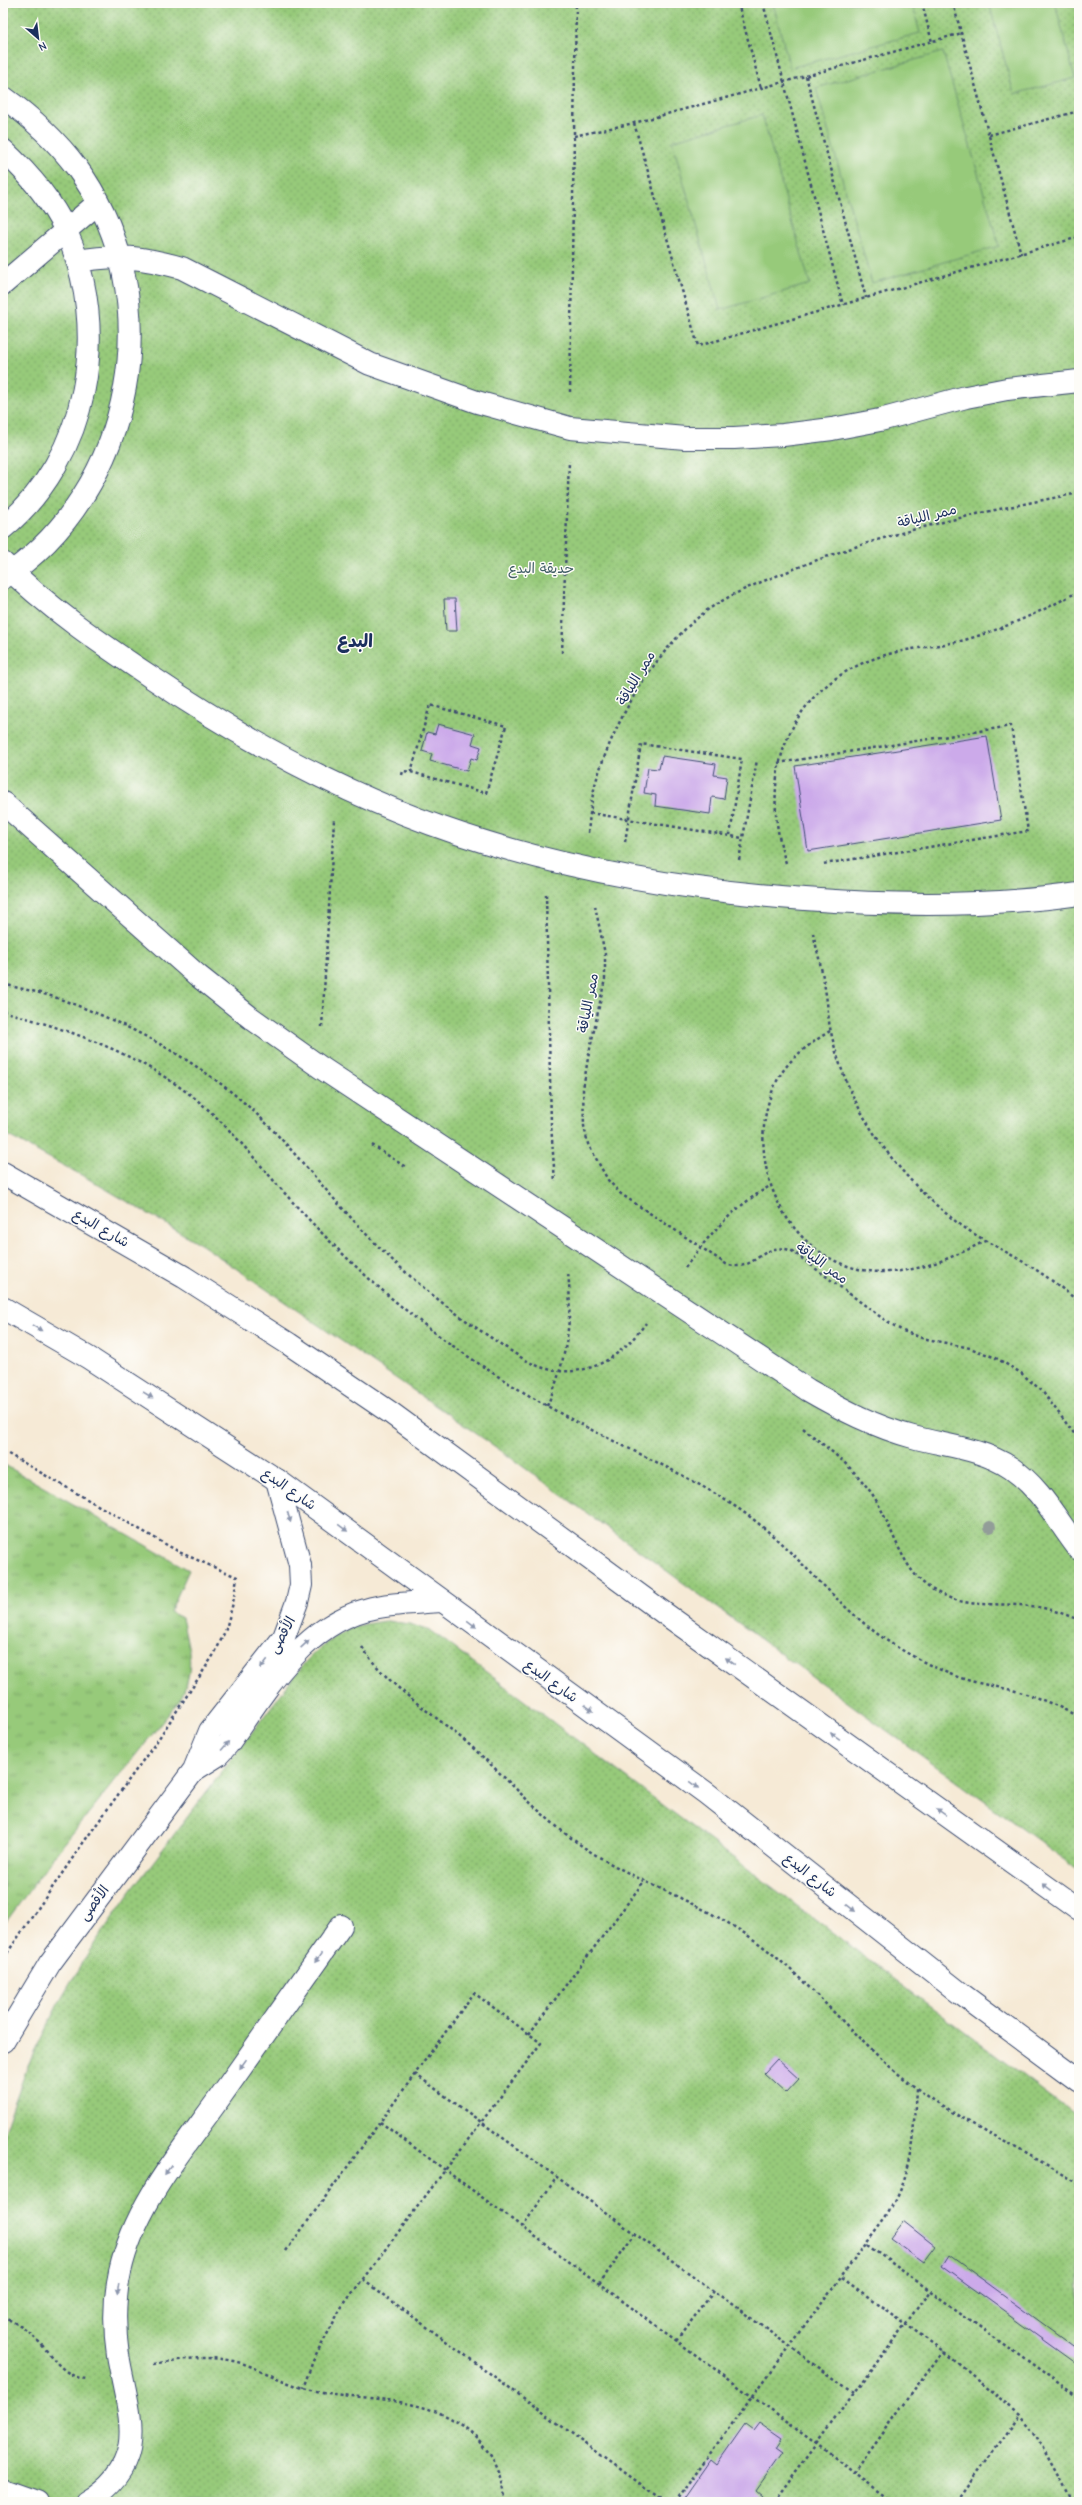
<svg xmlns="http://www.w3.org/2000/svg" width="1082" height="2505" viewBox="0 0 1082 2505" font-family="'Comic Neue','Playpen Sans Arabic',sans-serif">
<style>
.grass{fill:url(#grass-tufts);stroke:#597c6c}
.park{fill:url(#park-dots);stroke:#597c6c}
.garden{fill:#97ca7a;stroke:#597c6c}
.building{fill:#ccaaea}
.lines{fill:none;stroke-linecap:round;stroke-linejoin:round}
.lane-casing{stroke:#3c4b70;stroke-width:24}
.street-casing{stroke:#3c4b70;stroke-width:24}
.secondary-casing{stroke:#3c4b70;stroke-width:24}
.path{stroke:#3c4b70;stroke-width:2.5;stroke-dasharray:3 3;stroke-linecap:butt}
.lane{stroke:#fff;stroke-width:22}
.street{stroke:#fff;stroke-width:22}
.secondary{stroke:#fff;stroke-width:22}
.tree{fill:#929d98}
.oneway{fill:#8d97ae}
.labels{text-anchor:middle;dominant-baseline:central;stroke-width:3;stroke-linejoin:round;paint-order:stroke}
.street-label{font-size:14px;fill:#1b2f5e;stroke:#fdfcf7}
.park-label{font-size:14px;fill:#405e66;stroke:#fdfcf7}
.district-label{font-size:18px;font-weight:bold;fill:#1b2f5e;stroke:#fdfcf7}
</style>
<defs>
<pattern id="grass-tufts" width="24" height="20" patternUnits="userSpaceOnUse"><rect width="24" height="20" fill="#97ca7a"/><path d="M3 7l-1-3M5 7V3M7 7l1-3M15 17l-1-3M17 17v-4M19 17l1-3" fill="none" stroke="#7aa467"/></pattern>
<pattern id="park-dots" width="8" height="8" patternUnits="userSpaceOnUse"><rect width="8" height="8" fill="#97ca7a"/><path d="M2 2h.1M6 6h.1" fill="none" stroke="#7aa467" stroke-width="1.8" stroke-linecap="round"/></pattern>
</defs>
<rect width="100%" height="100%" fill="#fdfcf7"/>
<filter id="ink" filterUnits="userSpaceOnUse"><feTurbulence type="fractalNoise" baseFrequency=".025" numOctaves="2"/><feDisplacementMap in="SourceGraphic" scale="8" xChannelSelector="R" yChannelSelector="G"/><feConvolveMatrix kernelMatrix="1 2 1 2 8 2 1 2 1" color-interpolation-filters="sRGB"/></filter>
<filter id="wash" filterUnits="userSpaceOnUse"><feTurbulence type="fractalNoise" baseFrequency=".012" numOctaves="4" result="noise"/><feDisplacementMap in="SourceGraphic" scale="16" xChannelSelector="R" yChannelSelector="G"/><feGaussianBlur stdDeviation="0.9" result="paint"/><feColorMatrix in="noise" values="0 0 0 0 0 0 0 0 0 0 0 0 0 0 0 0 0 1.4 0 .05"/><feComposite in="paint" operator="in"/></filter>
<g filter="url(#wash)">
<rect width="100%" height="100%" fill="#f6ead6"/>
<!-- grass -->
<path class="grass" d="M3,1464L189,1570L170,1612L182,1618C189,1651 196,1667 180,1700L55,1855L3,1926Z"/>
<!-- park -->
<path class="park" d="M3,3H1079V1870L500,1450L202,1245L85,1177L3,1133Z
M387,1621L410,1624L433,1632L1079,2118V2502H3V2134L28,2065L57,2006L88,1953L128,1895L306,1661C333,1635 350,1624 387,1621Z"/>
<!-- garden -->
<path class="garden" d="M773,3H912L920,33L790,68Z
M989,3H1055L1075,78L1014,94Z
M943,52L999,246L872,283L816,88Z
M762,115L810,284L720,310L672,141Z"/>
<g id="blocks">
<!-- building -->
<path class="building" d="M444,599H455L457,631H446Z
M438,724L475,734L472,744L481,747L477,760L471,758L467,771L430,761L432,754L422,751L427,732L435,734Z
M987,736L1001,820L808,851L795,766Z
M662,756L716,764L714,775L727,777L724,799L712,797L710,814L655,806L656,795L644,793L648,768L659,769Z
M777,2059L799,2079L786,2093L764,2073Z
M903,2221L935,2246L923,2262L890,2238Z
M949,2255L1079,2350V2365L942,2266Z
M759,2422L782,2438L776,2447L783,2452L756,2490L762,2495L757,2502H681L711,2459L717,2464L745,2424L753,2430Z"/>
</g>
</g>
<g filter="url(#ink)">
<use href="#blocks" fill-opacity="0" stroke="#3c4b70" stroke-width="1"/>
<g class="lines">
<defs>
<path id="lane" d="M3,2490L37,2502
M86,2502C152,2462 128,2415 118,2355C114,2328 114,2299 120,2272C134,2207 180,2153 218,2100C259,2042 300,1984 341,1926"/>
<path id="street" d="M3,97C31,117 56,140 77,168C171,296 135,491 3,578
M3,150C28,173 51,199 66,231C111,330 89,457 3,528
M77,261C119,254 142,257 182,268L370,364L477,402L570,428L685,438H734L783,435L832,429L880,420L966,397L1007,389L1079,381
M3,284L98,203
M3,563C47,607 100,643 151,677C253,746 366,806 485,842C589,874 696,891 805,899C897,906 988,907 1079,894
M3,803L197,975L251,1018L320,1067L808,1390C841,1409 875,1427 913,1437C946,1446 981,1448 1011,1468C1042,1489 1057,1521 1079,1549
M194,1770L218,1755L228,1744C263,1694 302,1627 365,1610C389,1603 416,1603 441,1601
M3,2041L50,1963L194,1770L210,1731L284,1637L297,1602L301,1585L300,1565L277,1480"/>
<path id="secondary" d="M3,1173L184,1277L289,1344L391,1413L664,1613L1079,1910
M3,1308L89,1358L277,1480L706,1793L960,1993L1079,2081"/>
</defs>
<!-- lane casing -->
<use href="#lane" class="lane-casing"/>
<!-- street casing -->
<use href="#street" class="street-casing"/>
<!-- secondary casing -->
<use href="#secondary" class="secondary-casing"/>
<!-- path -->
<path class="path" d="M738,3L761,88
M763,3L843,305
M922,3L932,42
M953,3L1021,254
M806,76L866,298
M634,123L698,346L1079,237
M989,135L1079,111
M574,136L634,123L962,33
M570,392L576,3
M562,653L569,461
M778,763L1011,726L1028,831L823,864
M402,775L403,771L411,772L486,793L506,726L430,705L411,772
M590,813L743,838
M588,833C590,813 592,791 599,772C618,714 659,645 709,609C734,592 761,582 789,571C882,533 980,512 1079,493
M625,842L641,744L742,759L730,835
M739,860L757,760
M786,863C757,775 788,685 882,656C910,647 940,647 968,639C1008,627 1043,611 1079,591
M546,894L551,1124L555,1182
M595,906L605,954V979L588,1058L583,1089L584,1126L588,1144L608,1180L621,1194L726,1264C755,1275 762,1239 792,1251L886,1321L903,1331L922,1338L970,1348L996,1358L1021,1373L1042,1391L1079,1440
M813,933C818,954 823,974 826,995C828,1007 828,1020 831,1032C846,1103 891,1169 948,1215C971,1235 999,1247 1025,1263C1044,1274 1062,1288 1079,1302
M3,984C21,989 40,992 57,998C122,1021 182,1052 235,1095C277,1129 309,1172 345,1211C388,1260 438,1303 493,1339C513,1352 535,1370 560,1371C598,1374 625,1351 646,1323
M3,1011C71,1031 130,1050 188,1093C232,1126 263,1171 301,1211C349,1263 401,1310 459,1350C500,1379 543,1405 588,1428C642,1456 699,1480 749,1516C803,1557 844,1617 902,1650C919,1660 937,1669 955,1676C974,1683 993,1686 1012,1690C1036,1696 1058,1706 1079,1717
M322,1027L334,820
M830,1031C808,1045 786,1060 775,1085C738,1166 793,1274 887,1272C922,1271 954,1257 985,1241
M372,1145L407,1168
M685,1268C709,1234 734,1207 770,1186
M547,1406C566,1362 573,1320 568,1272
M803,1428C827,1448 852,1466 870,1491C893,1522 899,1572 935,1591C965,1608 985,1603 1017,1605C1039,1605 1060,1612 1079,1620
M3,1451L181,1553L237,1577L233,1603L226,1629L215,1653L157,1741L83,1843L3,1959
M362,1647C387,1685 424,1707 459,1736C504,1773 541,1820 591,1852C640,1883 696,1901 744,1933C808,1975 853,2041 915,2087C966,2125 1025,2150 1079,2184
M529,2034L645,1880
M415,2074L854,2393
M380,2122L895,2502
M522,2227L557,2177
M867,2245L1079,2399
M286,2251L474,1993L541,2043L341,2308L313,2361L303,2388
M842,2278L943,2351L1020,2415L1038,2439L1072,2502
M363,2280L665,2502
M599,2284L635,2234
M3,2317C16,2322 29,2332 39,2342C54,2358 63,2377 87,2379
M676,2341L714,2291
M154,2364C185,2358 216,2354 247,2365C266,2372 283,2382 303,2388C365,2404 443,2390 486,2449C497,2463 505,2484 505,2502
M854,2473L943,2351
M674,2502L886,2217C913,2170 913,2140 916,2088
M773,2502L930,2291
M957,2502L1020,2415"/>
<!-- lane -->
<use href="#lane" class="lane"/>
<!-- street -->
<use href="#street" class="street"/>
<!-- secondary -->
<use href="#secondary" class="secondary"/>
</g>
<!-- trees -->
<circle class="tree" cx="990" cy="1527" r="6"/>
<!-- one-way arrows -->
<defs><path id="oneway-solid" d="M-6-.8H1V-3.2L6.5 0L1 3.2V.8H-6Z"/></defs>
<g class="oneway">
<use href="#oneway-solid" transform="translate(37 1328) rotate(30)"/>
<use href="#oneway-solid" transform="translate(148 1395) rotate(32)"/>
<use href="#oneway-solid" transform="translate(289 1517) rotate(73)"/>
<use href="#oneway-solid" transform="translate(343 1528) rotate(36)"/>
<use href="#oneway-solid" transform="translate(472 1624) rotate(36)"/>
<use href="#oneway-solid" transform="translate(305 1644) rotate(-43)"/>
<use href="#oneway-solid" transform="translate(730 1661) rotate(-144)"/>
<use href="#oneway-solid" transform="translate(264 1664) rotate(128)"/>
<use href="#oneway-solid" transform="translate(589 1708) rotate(36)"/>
<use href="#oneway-solid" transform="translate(835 1736) rotate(-145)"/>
<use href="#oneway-solid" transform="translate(225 1746) rotate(-49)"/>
<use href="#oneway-solid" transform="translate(694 1785) rotate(36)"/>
<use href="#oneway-solid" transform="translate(941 1812) rotate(-145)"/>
<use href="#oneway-solid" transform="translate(1047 1887) rotate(-144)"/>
<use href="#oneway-solid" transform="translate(851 1908) rotate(38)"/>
<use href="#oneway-solid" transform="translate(318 1958) rotate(125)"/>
<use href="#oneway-solid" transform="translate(243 2064) rotate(125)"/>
<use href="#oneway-solid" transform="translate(168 2170) rotate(125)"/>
<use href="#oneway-solid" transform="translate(118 2289) rotate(98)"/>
</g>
</g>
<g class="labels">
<!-- street labels -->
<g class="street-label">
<text transform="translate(927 516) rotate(-14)">ممر اللياقة</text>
<text transform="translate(636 678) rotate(-59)">ممر اللياقة</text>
<text transform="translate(588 1003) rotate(-79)">ممر اللياقة</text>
<text transform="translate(101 1228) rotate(30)">شارع البدع</text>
<text transform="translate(822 1263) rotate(36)">ممر اللياقة</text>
<text transform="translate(289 1489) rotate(35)">شارع البدع</text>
<text transform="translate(282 1635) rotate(-61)">الأقصى</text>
<text transform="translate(551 1681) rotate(36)">شارع البدع</text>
<text transform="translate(810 1875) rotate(38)">شارع البدع</text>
<text transform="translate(94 1903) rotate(-53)">الأقصى</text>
</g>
<!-- park labels -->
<g class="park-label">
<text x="541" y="568">حديقة البدع</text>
</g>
<!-- district labels -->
<g class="district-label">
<text x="355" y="641">البدع</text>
</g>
</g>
<!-- margin -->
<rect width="1082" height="2505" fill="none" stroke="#fdfcf7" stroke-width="16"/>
<!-- north arrow -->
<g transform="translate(38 38) rotate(152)" stroke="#fdfcf7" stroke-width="3" paint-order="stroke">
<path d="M0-3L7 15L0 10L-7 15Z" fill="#1b2f5e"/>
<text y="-6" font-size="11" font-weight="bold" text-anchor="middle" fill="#1b2f5e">N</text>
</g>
</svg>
